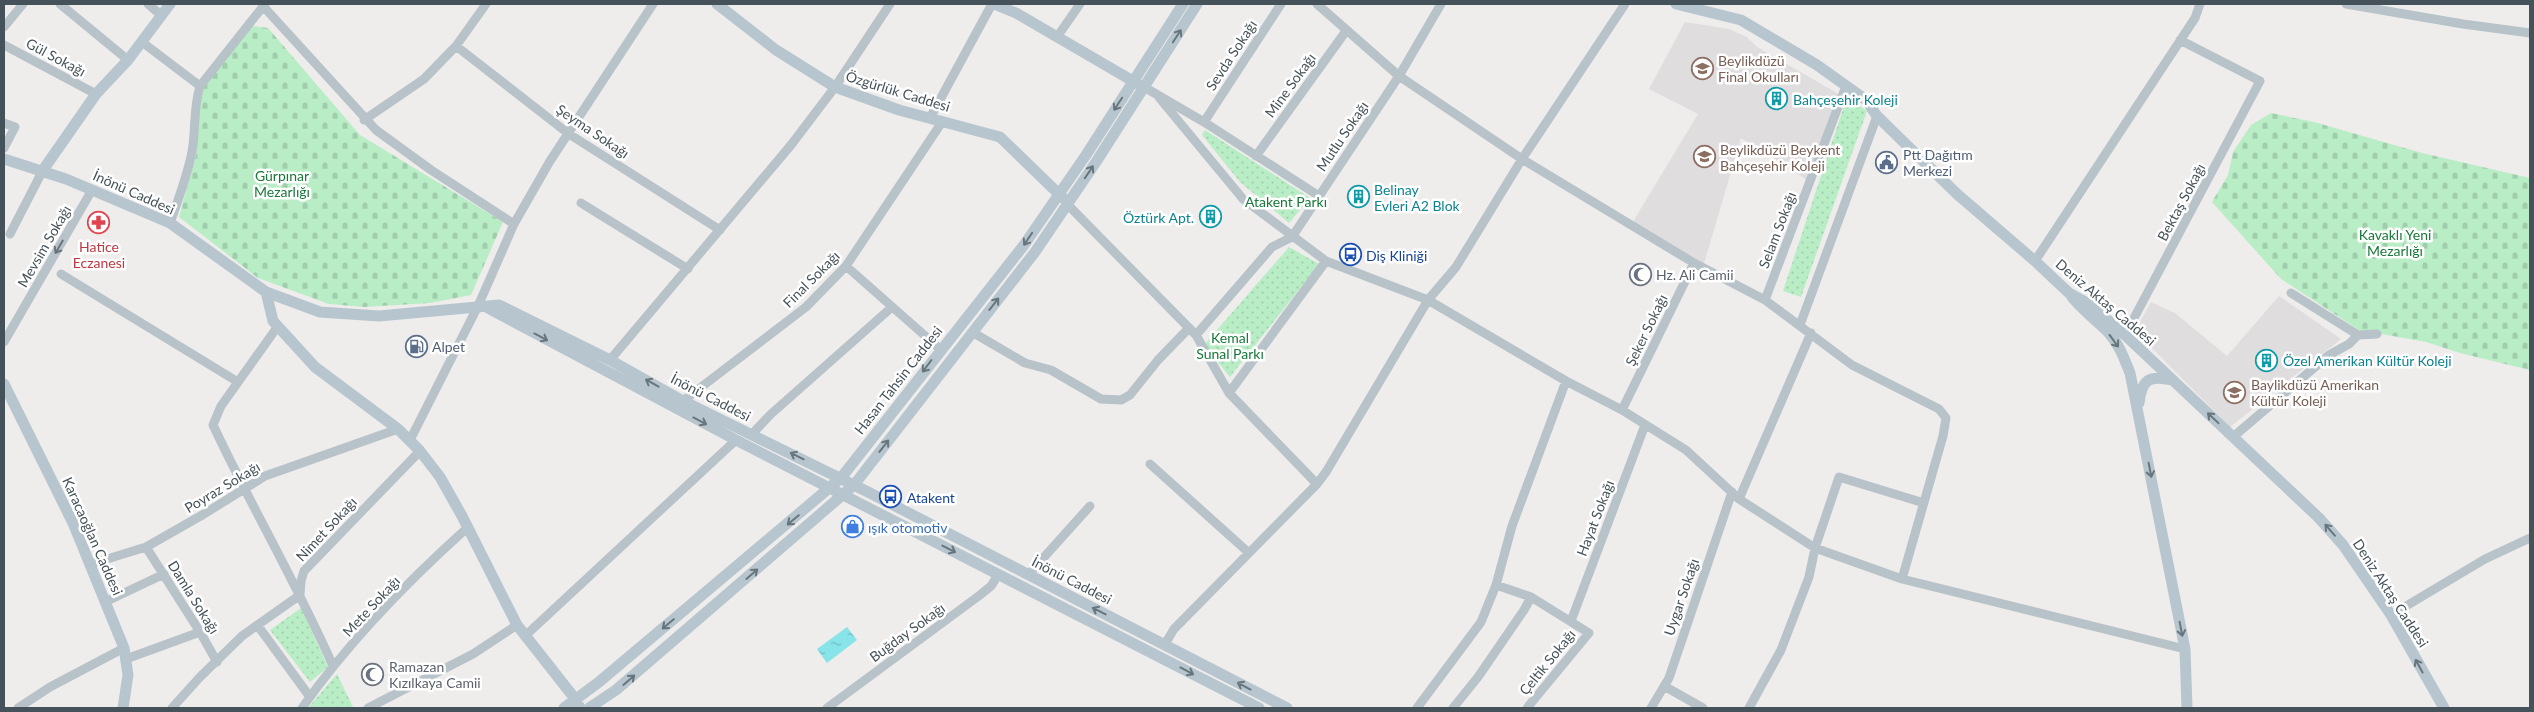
<svg xmlns="http://www.w3.org/2000/svg" width="2534" height="712" viewBox="0 0 2534 712" font-family="Lato,sans-serif">
<style>
.education{fill:#e0ddde}
.cemetery{fill:url(#cemetery-stones)}
.park{fill:url(#park-dots)}
.water{fill:url(#water-ripples)}
.lines{fill:none;stroke-linecap:round;stroke-linejoin:round}
.street{stroke:#b7c3c9;stroke-width:9}
.secondary{stroke:#b7c6ce;stroke-width:11}
.oneway{stroke:#67757c}
.oneway2{stroke:#67747b}
.labels{text-anchor:middle;dominant-baseline:central;stroke-width:5;stroke-linejoin:round;paint-order:stroke}
.street-label{font-size:14px;fill:#455259;stroke:#fff}
.education-label{font-size:14px;fill:#785e54;stroke:#fff;text-anchor:start}
.culture-label{font-size:14px;fill:#0d838f;stroke:#fff;text-anchor:start}
.service-label{font-size:14px;fill:#4e5e75;stroke:#fff;text-anchor:start}
.park-label{font-size:14px;fill:#187839;stroke:#fff}
.health-label{font-size:14px;fill:#be3a42;stroke:#fff}
.transit-label{font-size:14px;fill:#164399;stroke:#fff;text-anchor:start}
.worship-label{font-size:14px;fill:#5b616d;stroke:#fff;text-anchor:start}
.shop-label{font-size:14px;fill:#366cbe;stroke:#fff;text-anchor:start}
</style>
<defs>
<pattern id="cemetery-stones" width="16" height="16" patternUnits="userSpaceOnUse" patternTransform="scale(1.25)"><rect width="16" height="16" fill="#b9edc5"/><path d="M2 7V4a2 2 0 0 1 4 0v3zM10 15v-3a2 2 0 0 1 4 0v3z" fill="#a0cdac"/></pattern>
<pattern id="park-dots" width="8" height="8" patternUnits="userSpaceOnUse" patternTransform="scale(1.25)"><rect width="8" height="8" fill="#b9edc5"/><path d="M2 2h.1M6 6h.1" fill="none" stroke="#a0cdac" stroke-width="1.8" stroke-linecap="round"/></pattern>
<pattern id="water-ripples" width="26" height="14" patternUnits="userSpaceOnUse" patternTransform="scale(1.25)"><rect width="26" height="14" fill="#87e4e9"/><path d="M2 4q2-2 4 0t4 0M15 11q2-2 4 0t4 0" fill="none" stroke="#70bbc0"/></pattern>
</defs>
<rect width="100%" height="100%" fill="#efecec"/>
<!-- education -->
<path class="education" d="M1685,22L1729,29L1747,37L1757,47L1842,96L1810,182L1741,138L1703,267L1631,225L1698,114L1649,89Z
M2279,296L2341,339L2230,427L2135,331L2151,302L2175,313L2227,356Z"/>
<!-- cemetery -->
<path class="cemetery" d="M253,26L268,28L360,135L503,222L471,295L430,303L364,307L329,304L258,278L179,217L197,152L198,109L205,84Z
M2271,113L2314,122L2422,153L2530,178V370L2460,353L2426,342L2359,330L2281,279L2212,202L2228,175L2233,152L2251,125Z"/>
<!-- park -->
<path class="park" d="M1847,97L1867,111L1801,297L1783,291Z
M1205,130L1310,198L1289,223L1240,182L1202,135Z
M1289,247L1319,264L1230,377L1204,345Z
M301,608L328,667L310,682L270,630Z
M337,674L353,707L308,708Z"/>
<!-- water -->
<path class="water" d="M847,627L857,640L827,663L817,649Z"/>
<g class="lines">
<!-- street -->
<path class="street" d="M60,4L128,60
M148,4L161,15
M1317,4L1399,76L1522,159L1694,263L1765,300L1852,365L1939,409L1946,418L1943,436L1902,579
M2346,4L2463,24L2530,33
M263,6L376,130L431,170L514,224
M4,27L23,4
M1057,37L1080,4
M142,42L200,86
M4,45L96,94
M456,46L569,134L720,230
M1144,87L1204,122L1319,196
M1157,95L1243,199L1326,261L1428,300L1566,381L1622,410L1686,450L1739,499L1815,548L1902,579L2185,649
M930,118L992,4
M364,120L424,79L456,46L486,4
M1204,122L1281,4
M4,123L15,127L4,148
M1256,156L1346,31
M581,203L688,269
M1067,204L1196,335L1229,393L1317,484
M170,223C178,200 187,177 192,152C196,130 193,108 200,86L265,4
M10,234L43,170
M1292,237L1399,76L1441,4
M2035,261L2195,18L2200,4
M846,266L940,349
M61,274L238,382
M2291,293L2358,335
M1765,300L1846,86
M1800,325L1877,116
M278,326L221,406L213,425C251,506 297,584 333,666
M972,332L1025,363L1051,370L1101,399L1121,400L1130,395L1158,360L1189,328
M1196,335L1272,247L1292,237
M2125,335L2260,81L2180,40
M4,342L92,190
M610,360L791,145L835,87L890,4
M1229,393L1326,261
M683,401L806,307L846,266L942,122
M1622,410L1694,263
M752,434L771,414L892,307
M2233,437L2329,355L2349,344L2358,335L2377,334
M410,440L478,306L514,224L550,161L653,4
M1150,464L1249,553
M1739,499L1811,333
M146,547L200,632L217,662
M91,564L146,547L204,514L265,476L398,429
M1028,575L1090,506
M105,602L164,574
M2391,615L2485,559L2530,538
M1571,621L1645,425
M258,626L310,697
M525,636L736,440
M1165,644L1174,629L1317,484L1326,472L1428,300L1456,267L1522,159L1625,4
M126,659L200,632
M1664,686L1703,708
M18,708L50,687L124,648
M172,708L200,677L242,636L300,595L301,581L304,571L420,451
M302,708C347,644 408,581 467,528
M368,708L473,654L517,625
M827,708L980,595L991,586L998,575
M1417,708L1481,622L1496,585
M1453,708L1478,677L1524,610L1531,597
M1527,708L1589,633L1531,597L1496,585L1512,526L1566,381
M1651,708L1669,678L1732,492
M1749,708L1781,650L1809,577L1815,548L1839,477L1924,503"/>
<!-- secondary -->
<path class="secondary" d="M717,4L776,50L835,87L899,110L1000,137L1063,198
M994,4L1016,13L1138,84
M1676,4L1741,20L1817,65L1866,100L1877,116L1957,194L2035,261L2069,293L2089,304L2125,335L2319,518L2343,545L2391,615L2444,708
M4,159L66,179L170,223L266,292L320,312L379,316L499,305L610,360L683,401L870,493L1287,708
M43,170L96,94L128,60L170,4
M266,292L273,321L315,367L398,429L420,451L440,477L462,516L517,625L576,700L580,708
M2072,297C2082,310 2096,320 2108,332C2119,344 2124,358 2130,373L2185,649L2187,708
M484,306L736,440L1259,708
M4,384L73,523L124,648L128,675L123,708
M2139,403C2142,379 2149,375 2172,380
M564,708L599,682L841,478L1024,245L1086,155L1183,4
M589,708L616,690L854,485L1035,252L1096,162L1197,4"/>
</g>
<!-- one-way arrows -->
<defs><path id="oneway-shaft" d="M-6 0H5M1.5-3L5.5 0L1.5 3" fill="none" stroke-width="1.6" stroke-linecap="round" stroke-linejoin="round" transform="scale(1.25)"/></defs>
<g class="oneway">
<use href="#oneway-shaft" transform="translate(1177 36) rotate(-57)"/>
<use href="#oneway-shaft" transform="translate(1118 104) rotate(123)"/>
<use href="#oneway-shaft" transform="translate(1089 172) rotate(-56)"/>
<use href="#oneway-shaft" transform="translate(1028 239) rotate(124)"/>
<use href="#oneway-shaft" transform="translate(994 304) rotate(-52)"/>
<use href="#oneway-shaft" transform="translate(541 337) rotate(28)"/>
<use href="#oneway-shaft" transform="translate(2114 341) rotate(54)"/>
<use href="#oneway-shaft" transform="translate(927 366) rotate(127)"/>
<use href="#oneway-shaft" transform="translate(652 383) rotate(-151)"/>
<use href="#oneway-shaft" transform="translate(2213 418) rotate(-137)"/>
<use href="#oneway-shaft" transform="translate(700 421) rotate(28)"/>
<use href="#oneway-shaft" transform="translate(884 446) rotate(-52)"/>
<use href="#oneway-shaft" transform="translate(797 456) rotate(-153)"/>
<use href="#oneway-shaft" transform="translate(2150 470) rotate(79)"/>
<use href="#oneway-shaft" transform="translate(793 520) rotate(140)"/>
<use href="#oneway-shaft" transform="translate(2330 530) rotate(-131)"/>
<use href="#oneway-shaft" transform="translate(949 549) rotate(27)"/>
<use href="#oneway-shaft" transform="translate(752 574) rotate(-41)"/>
<use href="#oneway-shaft" transform="translate(1099 611) rotate(-153)"/>
<use href="#oneway-shaft" transform="translate(668 624) rotate(140)"/>
<use href="#oneway-shaft" transform="translate(2181 629) rotate(79)"/>
<use href="#oneway-shaft" transform="translate(2419 666) rotate(-119)"/>
<use href="#oneway-shaft" transform="translate(1187 671) rotate(28)"/>
<use href="#oneway-shaft" transform="translate(629 680) rotate(-41)"/>
<use href="#oneway-shaft" transform="translate(1244 686) rotate(-152)"/>
</g>
<use class="oneway2" href="#oneway-shaft" transform="translate(59 247) rotate(120)"/>
<!-- icons -->
<defs>
<symbol id="school-ring" viewBox="-11 -11 22 22"><circle r="9.5" fill="#fff" stroke="#8d6e63" stroke-width="1.5"/><path d="M0-5L7-2L0 1L-7-2ZM-4 1L0 2.5L4 1V4Q0 6-4 4Z" fill="#8d6e63"/></symbol>
<symbol id="building-ring" viewBox="-11 -11 22 22"><circle r="9.5" fill="#fff" stroke="#0f9aa8" stroke-width="1.5"/><path d="M-4-6H4V6H1V3H-1V6H-4ZM-2.5-4.3h1.7v1.8h-1.7ZM.8-4.3h1.7v1.8H.8ZM-2.5-1h1.7V.8h-1.7ZM.8-1h1.7V.8H.8Z" fill="#0f9aa8"/></symbol>
<symbol id="civic-ring" viewBox="-11 -11 22 22"><circle r="9.5" fill="#fff" stroke="#5c6f8a" stroke-width="1.5"/><path d="M-.6-6.5H3V-4.5H.6V-3L4-1V1h2V6H-6V1h2V-1L-.6-3ZM-1.2 2.5V6h2.4V2.5Z" fill="#5c6f8a"/></symbol>
<symbol id="pharmacy-ring" viewBox="-11 -11 22 22"><circle r="9.5" fill="#fff" stroke="#e0444e" stroke-width="1.5"/><path d="M-2-6h4v4h4v4h-4v4h-4v-4h-4v-4h4Z" fill="#e0444e"/></symbol>
<symbol id="bus-ring" viewBox="-11 -11 22 22"><circle r="9.5" fill="#fff" stroke="#1a4fb4" stroke-width="1.5"/><path d="M-5-6H5V4H4V6H2V4H-2V6H-4V4H-5ZM-3.5-4V0h7V-4ZM-3.5 1.2v1.5H-2V1.2ZM2 1.2v1.5H3.5V1.2Z" fill="#1a4fb4"/></symbol>
<symbol id="mosque-ring" viewBox="-11 -11 22 22"><circle r="9.5" fill="#fff" stroke="#6b7280" stroke-width="1.5"/><path d="M3.5-4.9A6 6 0 1 0 3.5 4.9A5 5 0 1 1 3.5-4.9Z" fill="#6b7280"/></symbol>
<symbol id="fuel-ring" viewBox="-11 -11 22 22"><circle r="9.5" fill="#fff" stroke="#5c6f8a" stroke-width="1.5"/><path d="M-5.5-6h7V0h2V4h1.3V-2.5L3-4.5l.8-.8L6-3V5H2.5V1h-1V6h-7ZM-4.2-4.7v3.2H.2V-4.7Z" fill="#5c6f8a"/></symbol>
<symbol id="shop-ring" viewBox="-11 -11 22 22"><circle r="9.5" fill="#fff" stroke="#3f7fe0" stroke-width="1.5"/><path d="M-5-2.5h2.3a2.7 3.5 0 0 1 5.4 0H5L5.5 6h-11ZM-1.5-2.5h3a1.5 2.3 0 0 0-3 0Z" fill="#3f7fe0"/></symbol>
</defs>
<g fill-rule="evenodd">
<use href="#school-ring" x="1690" y="56" width="25" height="25"/>
<use href="#building-ring" x="1764" y="86" width="25" height="25"/>
<use href="#school-ring" x="1692" y="144" width="25" height="25"/>
<use href="#civic-ring" x="1874" y="150" width="25" height="25"/>
<use href="#building-ring" x="1346" y="184" width="25" height="25"/>
<use href="#building-ring" x="1198" y="204" width="25" height="25"/>
<use href="#pharmacy-ring" x="86" y="210" width="25" height="25"/>
<use href="#bus-ring" x="1338" y="242" width="25" height="25"/>
<use href="#mosque-ring" x="1628" y="262" width="25" height="25"/>
<use href="#fuel-ring" x="404" y="334" width="25" height="25"/>
<use href="#building-ring" x="2254" y="348" width="25" height="25"/>
<use href="#school-ring" x="2222" y="380" width="25" height="25"/>
<use href="#bus-ring" x="878" y="484" width="25" height="25"/>
<use href="#shop-ring" x="840" y="514" width="25" height="25"/>
<use href="#mosque-ring" x="360" y="662" width="25" height="25"/>
</g>
<g class="labels">
<!-- street labels -->
<g class="street-label">
<text transform="translate(1231 55) rotate(-57)">Sevda Sokağı</text>
<text transform="translate(56 57) rotate(28)">Gül Sokağı</text>
<text transform="translate(1290 85) rotate(-54)">Mine Sokağı</text>
<text transform="translate(898 91) rotate(17)">Özgürlük Caddesi</text>
<text transform="translate(593 131) rotate(34)">Şeyma Sokağı</text>
<text transform="translate(1342 136) rotate(-56)">Mutlu Sokağı</text>
<text transform="translate(134 192) rotate(24)">İnönü Caddesi</text>
<text transform="translate(2181 202) rotate(-62)">Bektaş Sokağı</text>
<text transform="translate(1777 230) rotate(-69)">Selam Sokağı</text>
<text transform="translate(44 246) rotate(-60)">Mevsim Sokağı</text>
<text transform="translate(811 279) rotate(-45)">Final Sokağı</text>
<text transform="translate(2106 302) rotate(40)">Deniz Aktaş Caddesi</text>
<text transform="translate(1646 330) rotate(-64)">Şeker Sokağı</text>
<text transform="translate(898 380) rotate(-52)">Hasan Tahsin Caddesi</text>
<text transform="translate(711 397) rotate(27)">İnönü Caddesi</text>
<text transform="translate(222 487) rotate(-31)">Poyraz Sokağı</text>
<text transform="translate(1595 518) rotate(-69)">Hayat Sokağı</text>
<text transform="translate(326 529) rotate(-47)">Nimet Sokağı</text>
<text transform="translate(93 536) rotate(66)">Karacaoğlan Caddesi</text>
<text transform="translate(1072 580) rotate(27)">İnönü Caddesi</text>
<text transform="translate(2391 593) rotate(57)">Deniz Aktaş Caddesi</text>
<text transform="translate(194 597) rotate(58)">Damla Sokağı</text>
<text transform="translate(1681 597) rotate(-71)">Uygar Sokağı</text>
<text transform="translate(371 606) rotate(-47)">Mete Sokağı</text>
<text transform="translate(907 632) rotate(-36)">Buğday Sokağı</text>
<text transform="translate(1547 662) rotate(-51)">Çeltik Sokağı</text>
</g>
<!-- education labels -->
<g class="education-label">
<text x="1718" y="60">Beylikdüzü<tspan x="1718" dy="16">Final Okulları</tspan></text>
<text x="1720" y="149">Beylikdüzü Beykent<tspan x="1720" dy="16">Bahçeşehir Koleji</tspan></text>
<text x="2251" y="384">Baylikdüzü Amerikan<tspan x="2251" dy="16">Kültür Koleji</tspan></text>
</g>
<!-- culture labels -->
<g class="culture-label">
<text x="1793" y="99">Bahçeşehir Koleji</text>
<text x="1374" y="189">Belinay<tspan x="1374" dy="16">Evleri A2 Blok</tspan></text>
<text x="1194" y="217" text-anchor="end">Öztürk Apt.</text>
<text x="2283" y="360">Özel Amerikan Kültür Koleji</text>
</g>
<!-- service labels -->
<g class="service-label">
<text x="1903" y="154">Ptt Dağıtım<tspan x="1903" dy="16">Merkezi</tspan></text>
<text x="432" y="346">Alpet</text>
</g>
<!-- park labels -->
<g class="park-label">
<text x="282" y="175">Gürpınar<tspan x="282" dy="16">Mezarlığı</tspan></text>
<text x="1286" y="201">Atakent Parkı</text>
<text x="2395" y="234">Kavaklı Yeni<tspan x="2395" dy="16">Mezarlığı</tspan></text>
<text x="1230" y="337">Kemal<tspan x="1230" dy="16">Sunal Parkı</tspan></text>
</g>
<!-- health labels -->
<g class="health-label">
<text x="99" y="246">Hatice<tspan x="99" dy="16">Eczanesi</tspan></text>
</g>
<!-- transit labels -->
<g class="transit-label">
<text x="1366" y="255">Diş Kliniği</text>
<text x="907" y="497">Atakent</text>
</g>
<!-- worship labels -->
<g class="worship-label">
<text x="1656" y="274">Hz. Ali Camii</text>
<text x="389" y="666">Ramazan<tspan x="389" dy="16">Kızılkaya Camii</tspan></text>
</g>
<!-- shop labels -->
<g class="shop-label">
<text x="868" y="527">ışık otomotiv</text>
</g>
</g>
<!-- border -->
<rect width="2534" height="712" fill="none" stroke="#455259" stroke-width="10"/>
</svg>
